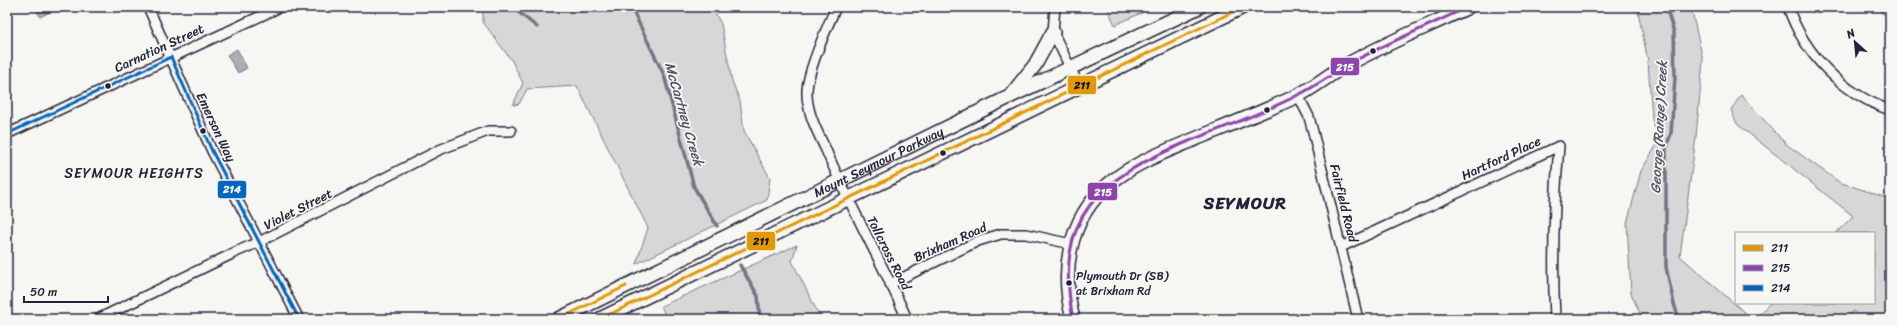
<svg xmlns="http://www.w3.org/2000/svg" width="1897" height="326" viewBox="0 0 1897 326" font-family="Sriracha,sans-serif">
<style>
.green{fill:#d7d7d7;stroke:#7c7c89}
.water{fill:#adadb3;stroke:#757583}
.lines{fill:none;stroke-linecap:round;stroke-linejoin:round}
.stream{stroke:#757583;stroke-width:3.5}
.street-casing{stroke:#22223b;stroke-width:12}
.secondary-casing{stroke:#22223b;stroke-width:16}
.street{stroke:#f6f6f2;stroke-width:9}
.secondary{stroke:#f6f6f2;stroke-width:13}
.bus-1-casing{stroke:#f6f6f2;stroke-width:6}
.bus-2-casing{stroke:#f6f6f2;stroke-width:6}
.bus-3-casing{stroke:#f6f6f2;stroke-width:6}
.bus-1{stroke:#e29906;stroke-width:3}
.bus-2{stroke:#8e44ad;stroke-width:3}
.bus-3{stroke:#0065bd;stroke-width:3}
.bus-dot{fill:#22223b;stroke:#f6f6f2;stroke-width:1.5}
.labels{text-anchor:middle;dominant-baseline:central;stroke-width:3.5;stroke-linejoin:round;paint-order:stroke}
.bus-label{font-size:12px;fill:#22223b;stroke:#f6f6f2;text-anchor:start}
.street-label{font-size:13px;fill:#22223b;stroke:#f6f6f2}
.water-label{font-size:14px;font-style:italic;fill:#535365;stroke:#f6f6f2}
.neighbourhood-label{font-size:14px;letter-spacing:1px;fill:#22223b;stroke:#f6f6f2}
.district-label{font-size:17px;font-weight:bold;letter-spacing:1px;fill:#22223b;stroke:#f6f6f2}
.line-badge{stroke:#f6f6f2;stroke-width:1.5}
.badge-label{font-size:11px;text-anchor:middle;font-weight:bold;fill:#fff}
.pale-badge-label{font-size:11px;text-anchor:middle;font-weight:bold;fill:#111}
</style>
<rect width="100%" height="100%" fill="#f6f6f2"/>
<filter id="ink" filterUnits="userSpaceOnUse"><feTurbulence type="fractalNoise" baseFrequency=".025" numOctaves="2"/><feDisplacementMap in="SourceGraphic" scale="8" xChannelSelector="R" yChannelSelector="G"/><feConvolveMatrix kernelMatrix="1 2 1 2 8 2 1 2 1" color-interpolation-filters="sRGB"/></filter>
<g filter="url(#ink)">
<!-- green -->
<path class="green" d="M483,7H557L583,12L584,7H712L721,24L732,81L740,101L744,131L770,178L767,200L636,264L648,228L577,86L527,89L519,104L513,105L523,83L512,61L483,22Z
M1107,7H1154L1115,25Z
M1637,7H1691L1703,60L1696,137L1680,256L1752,319H1642L1631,293L1627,223L1641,171L1659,141L1652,119L1648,61Z
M1876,7H1890V21Z
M1741,95L1786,144L1839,182L1890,199V319H1859L1854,311L1845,319H1755L1770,303H1874V233H1836L1853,216L1737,124L1731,110Z
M797,245L792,261L821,319H667L661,306Z"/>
<!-- water -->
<path class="water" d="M35,7H57L58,8L40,17Z
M237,49L247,68L238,73L227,55Z"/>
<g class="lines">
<!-- stream -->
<path class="stream" d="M512,7L537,27
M631,7L664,75L694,187L717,226
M1666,7L1674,32L1675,78L1671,133L1666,149V267L1674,304L1679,319
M740,265L758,296L760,319"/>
<defs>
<path id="street" d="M148,7L212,151L299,319
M836,7C827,27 808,69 807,90C806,111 817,131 826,150C850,207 882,262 907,319
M1055,7L1053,32L1079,86
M1788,7C1804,54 1843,94 1890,110
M1298,95L1309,117L1313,132L1358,319
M7,134L280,7
M1341,247L1559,146C1554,203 1552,261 1555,319
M890,284L978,241L1001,234H1026L1071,244
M98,319L238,251L259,242L439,150L488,131H511"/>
<g id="secondary">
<path d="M1011,95L1035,65L1053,32"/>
<path id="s1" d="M559,319L1009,97L1199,7"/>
<path d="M600,319L1243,7"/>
<path d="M1073,319C1059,265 1071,210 1118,177C1143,159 1172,149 1200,137C1232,124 1265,111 1297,96C1313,88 1327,76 1343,67C1383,44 1427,27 1468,7"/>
</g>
</defs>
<!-- street casing -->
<use href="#street" class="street-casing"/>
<!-- secondary casing -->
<use href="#secondary" class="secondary-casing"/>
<!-- street -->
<use href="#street" class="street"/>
<!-- secondary -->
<use href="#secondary" class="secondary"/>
<defs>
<path id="bus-1" d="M559,319L626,286
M600,319L1243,7"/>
<path id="bus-2" d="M1073,319C1053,216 1099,179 1187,142C1224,127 1261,114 1296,96C1318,86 1337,70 1358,59C1394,40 1432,24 1468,7"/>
<path id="bus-3" d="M171,57L212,151L299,319
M7,134L171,57"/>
</defs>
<!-- bus-1 casing -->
<use href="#bus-1" class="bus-1-casing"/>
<!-- bus-2 casing -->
<use href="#bus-2" class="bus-2-casing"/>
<!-- bus-3 casing -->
<use href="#bus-3" class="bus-3-casing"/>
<!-- bus-1 -->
<use href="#bus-1" class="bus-1"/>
<!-- bus-2 -->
<use href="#bus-2" class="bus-2"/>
<!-- bus-3 -->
<use href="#bus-3" class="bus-3"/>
</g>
</g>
<!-- markers -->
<g class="bus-dot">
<circle cx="1373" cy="51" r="3.5"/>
<circle cx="108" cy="86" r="3.5"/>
<circle cx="1267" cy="110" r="3.5"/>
<circle cx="203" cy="131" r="3.5"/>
<circle cx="943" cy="153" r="3.5"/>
<circle cx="1069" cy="283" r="3.5"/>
</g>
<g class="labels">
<!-- bus labels -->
<g class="bus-label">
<text x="1076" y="276">Plymouth Dr (SB)<tspan x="1076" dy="15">at Brixham Rd</tspan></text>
</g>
<!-- street labels -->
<g class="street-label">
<text transform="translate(159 48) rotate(-25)">Carnation Street</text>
<text transform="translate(216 127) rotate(65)">Emerson Way</text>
<text transform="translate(1501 158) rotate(-25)">Hartford Place</text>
<text stroke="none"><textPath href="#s1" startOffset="356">Mount Seymour Parkway</textPath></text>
<text transform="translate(1344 203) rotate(76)">Fairfield Road</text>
<text transform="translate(298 209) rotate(-27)">Violet Street</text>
<text transform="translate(950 242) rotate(-24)">Brixham Road</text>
<text transform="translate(889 253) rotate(63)">Tollcross Road</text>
</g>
<!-- water labels -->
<g class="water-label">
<text transform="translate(684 114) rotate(74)">McCartney Creek</text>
<text transform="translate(1659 127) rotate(-87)">George (Range) Creek</text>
</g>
<!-- neighbourhood labels -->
<g class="neighbourhood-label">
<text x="134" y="173">SEYMOUR HEIGHTS</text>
</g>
<!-- district labels -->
<g class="district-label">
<text x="1245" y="203">SEYMOUR</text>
</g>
</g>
<g class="line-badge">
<rect x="1330" y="57" width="30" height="19" rx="4" fill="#8e44ad"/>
<rect x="1067" y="75" width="30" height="20" rx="4" fill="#e29906"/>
<rect x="217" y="180" width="30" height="19" rx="4" fill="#0065bd"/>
<rect x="1087" y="182" width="31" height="19" rx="4" fill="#8e44ad"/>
<rect x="746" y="231" width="30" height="20" rx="4" fill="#e29906"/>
</g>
<g class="badge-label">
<text x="1345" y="71">215</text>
<text x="232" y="193">214</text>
<text x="1103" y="196">215</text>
</g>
<g class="pale-badge-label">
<text x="1082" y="89">211</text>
<text x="761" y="245">211</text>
</g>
<!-- margin -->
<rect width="1897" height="326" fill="none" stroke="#f6f6f2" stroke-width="24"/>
<rect x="12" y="12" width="1873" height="302" fill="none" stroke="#22223b" stroke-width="1.5" filter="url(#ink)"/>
<!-- legend -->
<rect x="1735" y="232" width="140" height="72" fill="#f6f6f2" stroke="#a1a1a9"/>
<rect x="1743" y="245" width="20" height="6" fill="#e29906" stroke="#a1a1a9"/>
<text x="1771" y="252" font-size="12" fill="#22223b">211</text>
<rect x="1743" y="265" width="20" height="6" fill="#8e44ad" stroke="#a1a1a9"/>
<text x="1771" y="272" font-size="12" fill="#22223b">215</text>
<rect x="1743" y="285" width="20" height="6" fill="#0065bd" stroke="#a1a1a9"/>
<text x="1771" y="292" font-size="12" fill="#22223b">214</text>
<!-- north arrow -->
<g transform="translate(1855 42) rotate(333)" stroke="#f6f6f2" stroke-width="3" paint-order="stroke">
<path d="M0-3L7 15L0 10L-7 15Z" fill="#22223b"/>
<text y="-6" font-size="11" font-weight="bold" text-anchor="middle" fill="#22223b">N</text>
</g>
<!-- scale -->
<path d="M24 296v6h84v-6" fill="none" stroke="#22223b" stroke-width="2"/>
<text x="30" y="296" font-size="12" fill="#22223b" stroke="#f6f6f2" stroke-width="3" paint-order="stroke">50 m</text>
</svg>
